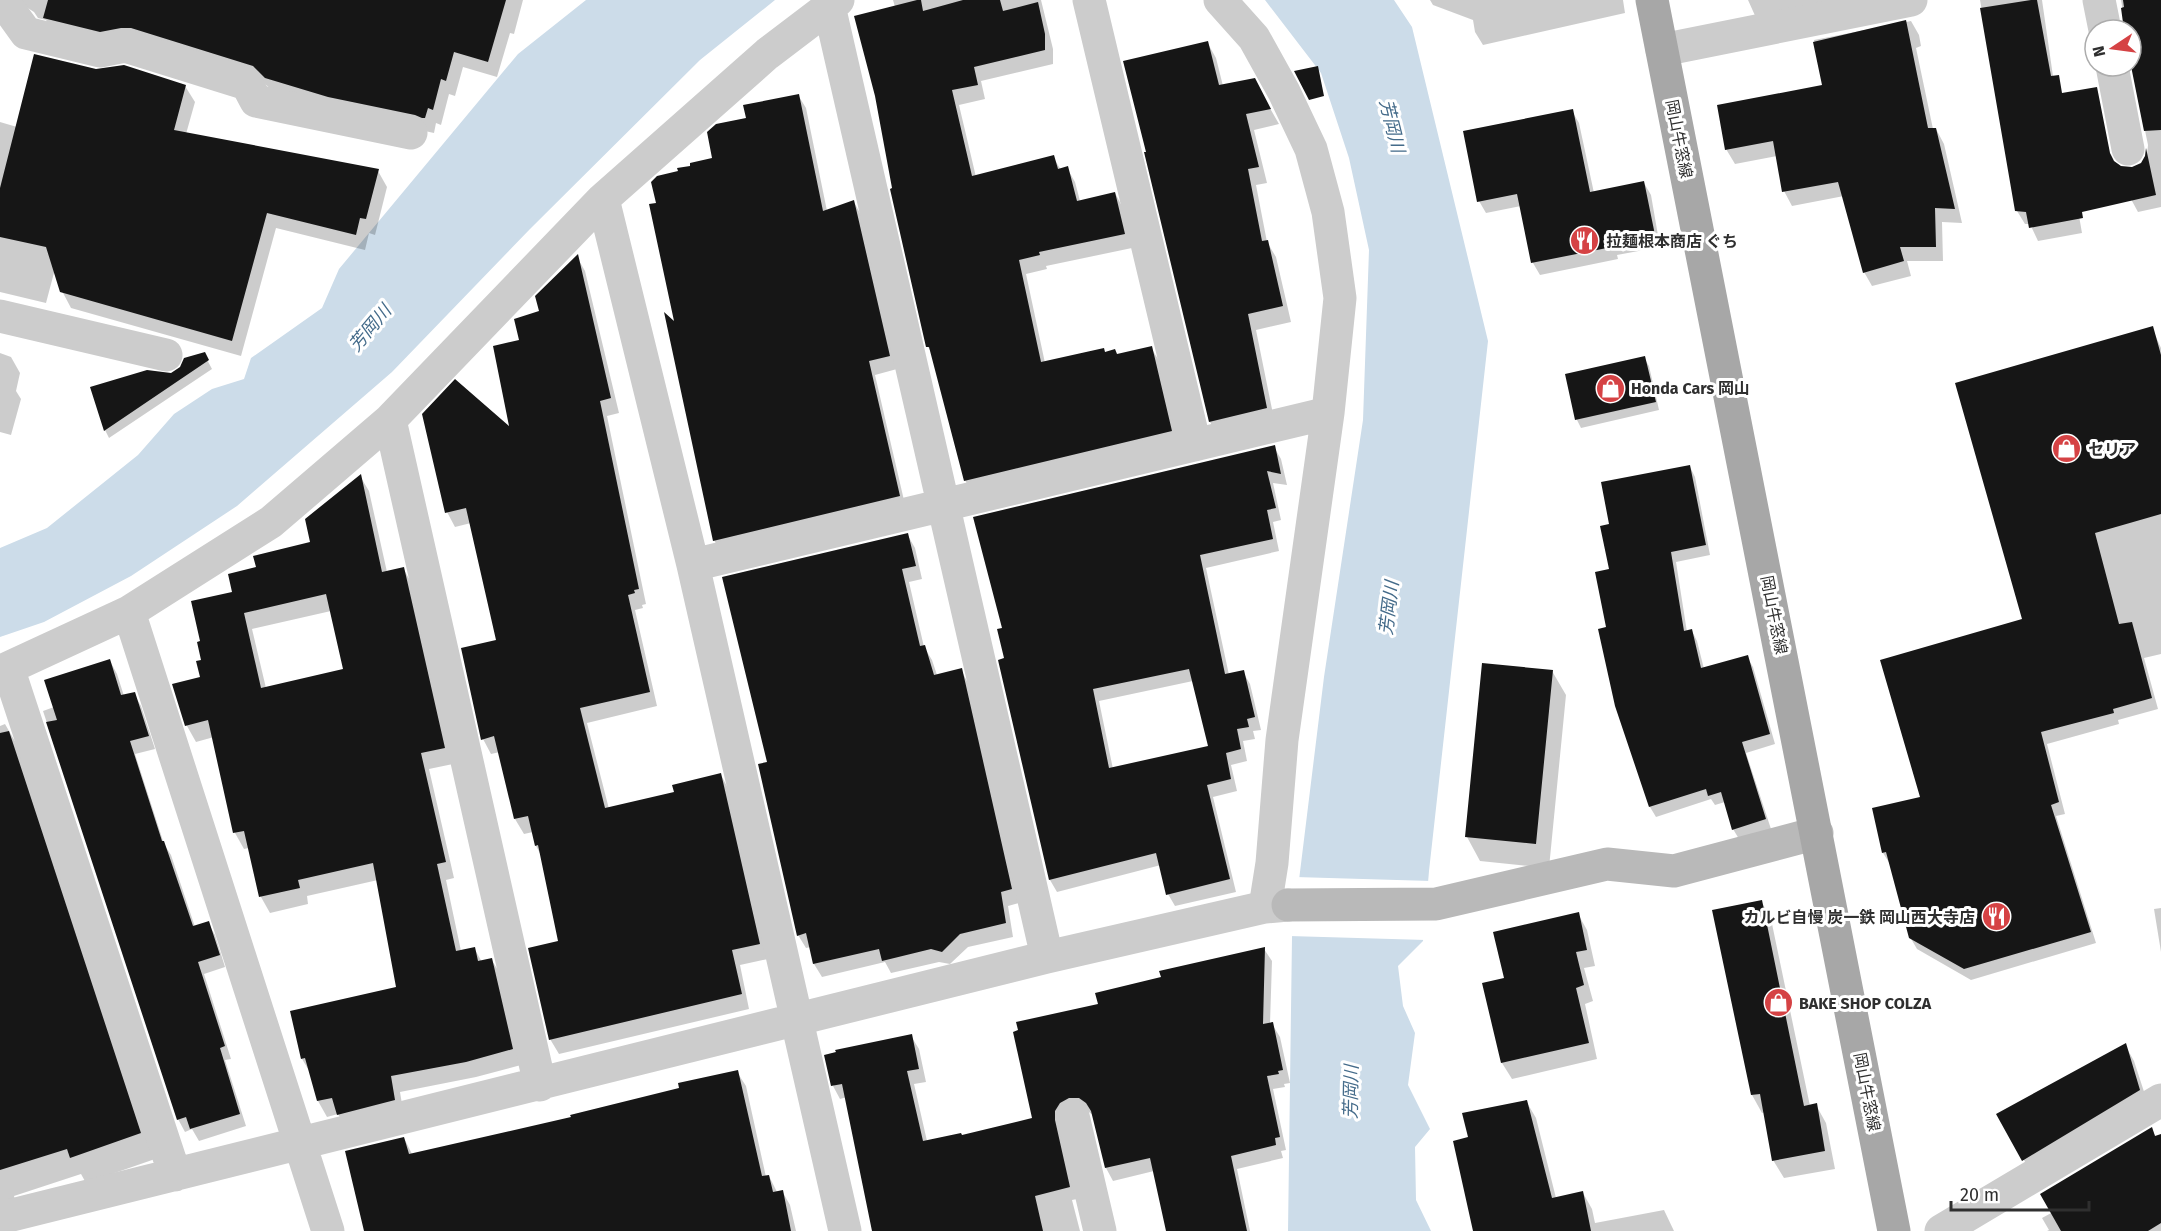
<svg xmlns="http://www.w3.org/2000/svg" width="2161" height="1231" viewBox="0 0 2161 1231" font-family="'Fira Sans','Noto Sans JP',sans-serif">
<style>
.water{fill:#ccdce9}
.pier{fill:#fff}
.shadow{fill:#0003;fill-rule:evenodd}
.building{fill:#161616;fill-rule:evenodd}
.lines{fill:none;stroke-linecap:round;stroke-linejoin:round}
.street{stroke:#ccc;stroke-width:33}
.secondary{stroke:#b9b9b9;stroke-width:33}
.primary{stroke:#a7a7a7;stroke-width:33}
.labels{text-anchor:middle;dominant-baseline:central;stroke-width:6;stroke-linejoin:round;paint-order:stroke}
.street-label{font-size:16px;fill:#2f2f2f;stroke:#fff}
.poi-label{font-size:16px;font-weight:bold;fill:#2f2f2f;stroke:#fff;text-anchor:start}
.water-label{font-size:18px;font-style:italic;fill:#446b8a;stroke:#fff}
</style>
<rect width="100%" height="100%" fill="#fff"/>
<!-- water -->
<path class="water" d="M586,0H775L700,60L530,229L392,372L237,506L131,576L44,622L0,637V548L47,528L138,455L174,414L212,389L244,379L251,358L322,308L339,269L518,54Z
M1265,0H1394L1412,27L1488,341L1429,871L1423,941L1398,966L1403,1006L1415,1033L1408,1085L1430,1129L1415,1147L1416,1200L1431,1231H1288L1292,937L1324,677L1363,420L1369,250L1349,158L1321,73Z"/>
<!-- pier -->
<path class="pier" d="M1295,877L1431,881L1426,940L1289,936Z"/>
<!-- shadow -->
<path class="shadow" d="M0,0H523L514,34L510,33L497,77L463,67L455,96L449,94L441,125L436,123L434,133L338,112L276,94L263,82L54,34L46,20L38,18L34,12L23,5Z
M893,0H1041L1053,49V64L981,81L985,99L959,105L976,177L1053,157L1061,170L1067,168L1075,182L1080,201L1115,193L1123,208L1132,248L1046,266L1047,269L1026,274L1045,363L1106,353L1117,356L1151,348L1160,362L1179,445L973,495L965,480L933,355L928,347L894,189L895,7Z
M1430,0H1623L1625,13L1483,45L1475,32L1473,20L1433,5Z
M1748,0H1888L1757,20Z
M1980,0H2042L2068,180L2075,193L2082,233L2038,241L2030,224H2025L2017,211Z
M2121,0H2161V207L2138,212L2132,201L2128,169L2142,164L2147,155L2148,145L2131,63V30H2126Z
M1911,21L1919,35L1921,46L1916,48L1933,129H1936L1944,144L1962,223L1942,222L1943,261H1907L1911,276L1872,286L1864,272L1844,196L1792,206L1784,191L1777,156L1735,164L1726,149L1824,86L1814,40Z
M1207,42L1216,58L1223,86L1254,80L1279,124L1254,130L1267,183L1256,185L1267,242L1276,257L1291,322L1256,330L1275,424L1219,437L1210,422Z
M95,71L185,86L195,102L186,134L378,171L387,187L375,235L369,233L365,250L276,228L241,356L71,308L62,291L55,269L46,303L0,292V122L17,127Z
M798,95L806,108L827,211L854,202L861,215L897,369L875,375L906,509L722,554L714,540L676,326L658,205L692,167L714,159L747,119Z
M1572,111L1579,123L1594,193L1644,183L1651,195L1660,247L1617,255L1618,259L1540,275L1533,263L1521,206L1486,213L1479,201Z
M577,257L585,271L619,413L607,416L646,604L642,605L643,608L635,610L657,706L587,723L609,809L676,793L721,775L729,790L768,959L740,965L749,1009L559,1054L550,1039L560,942L541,855L536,846L533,832L524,834L515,819L500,752L491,754L483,739L497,641L471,523L455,527L447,512L512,430L520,342Z
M2152,328L2161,348V654L2144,658L2158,709L2118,720L2119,724L2047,744L2065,814L2056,816L2096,943L1971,980L1917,949L1910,937L1890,864L1883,853L1922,798L2024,620Z
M0,353L11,357L20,373L16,391L21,399L11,435L0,432Z
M204,354L212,369L109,438L105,430L171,375Z
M1644,358L1649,366L1659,410L1581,428L1577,420L1566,375Z
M1274,447L1281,459L1287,485L1273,483L1281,520L1273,522L1279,551L1206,568L1229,675L1243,672L1250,684L1261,730L1253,731L1255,739L1243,741L1247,761L1231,765L1237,791L1213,797L1236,892L1175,906L1168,894L1161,865L1057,892L1050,880L1005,659ZM1193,681L1210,747L1113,769L1099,701Z
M1690,467L1695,477L1710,555L1676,562L1687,632L1692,631L1697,641L1704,669L1747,657L1753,667L1775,744L1746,753L1771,829L1739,839L1733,829L1725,802L1715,805L1711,799L1656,817L1650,807L1617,706L1607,628L1611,570L1610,526Z
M360,476L369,491L387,572L403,568L412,584L453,764L429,769L454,878L446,880L461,951L474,948L482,962L491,959L501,975L521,1065L476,1077L400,1092L404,1116L347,1130L338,1114L327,1117L318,1101L311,1074L302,1059L398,988L378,880L307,896L308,904L270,913L261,897L249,848L244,849L235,833L214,737L196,742L187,726L174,685L202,678V661L234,593L258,568L312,543ZM331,611L345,670L266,688L252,629Z
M907,534L915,548L922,579L909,582L924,647L932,660L937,675L961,670L968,683L1019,903L1008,906L1013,937L968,947L950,964L939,962L891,973L885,962L822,977L814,964L811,947L806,948L798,935L769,763Z
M110,661L117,674L124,696L134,694L141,706L155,749L135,754L164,844L171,855L195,927L208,923L215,935L225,967L204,974L231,1059L225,1060L246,1126L199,1141L192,1129L185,1132L178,1119L43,711L54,707Z
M1483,665L1552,671L1566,695L1549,868L1480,861L1467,837Z
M5,724L20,750L155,1159L86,1183L81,1174L14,1196L16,1203L0,1208V726Z
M1761,901L1771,919L1810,1106L1816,1105L1826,1123L1835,1169L1784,1178L1773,1160L1765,1112L1762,1113L1752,1095Z
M2161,908V952L2154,909Z
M1578,914L1587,930L1595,966L1584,968L1593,1001L1585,1004L1597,1059L1512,1079L1502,1063L1506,979Z
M1264,949L1272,961L1270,1024H1272L1280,1037L1290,1083L1284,1084L1285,1087L1273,1089L1286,1150L1281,1151L1283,1158L1237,1169L1250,1231H1168L1154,1171L1113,1181L1106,1168L1093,1115L1086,1110L1077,1199L1072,1200L1080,1231H874L847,1097L840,1099L833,1086L911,1036L919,1049L926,1082L914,1084L927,1141L962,1137L1034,1119L1099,1005L1162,978Z
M2125,1045L2134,1061L2149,1107L2033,1176L1998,1114Z
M737,1072L746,1086L766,1177L769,1176L777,1192L782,1191L790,1205L796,1231H366L404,1138L412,1154L573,1119Z
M1526,1101L1536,1118L1556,1198L1583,1193L1592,1209L1595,1223L1664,1210L1674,1231H1475L1470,1138Z
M2151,1129L2156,1137L2161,1136V1231H2047L2049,1230L2042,1218L2053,1212Z"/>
<!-- building -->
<path class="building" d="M48,0H506L488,62L454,52L446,81L441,79L433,110L428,108L425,118H422L415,115L328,97L265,78L253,66L131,28H121L100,32L43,18Z
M917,0H921L923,11L963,0H1000L1003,11L1038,2L1045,34V50L974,67L978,85L952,90L972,176L1054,155L1058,169L1068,166L1077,201L1115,192L1125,234L1039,252L1040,255L1019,260L1041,362L1104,348L1105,352L1115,349L1117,354L1152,346L1172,431L964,481L929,347H926L890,189L892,188L875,96L854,16Z
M2031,0H2037L2051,76L2059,75L2062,93L2097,87L2110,153L2114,161L2121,166L2132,167L2141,163L2145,156L2146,148L2156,195L2082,212L2083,218L2029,228L2026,212L2015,211L1980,8Z
M2123,0H2161V130L2144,131L2131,66V30H2124L2121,8L2124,7Z
M1906,20L1928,128H1936L1955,209L1935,208L1936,247H1900L1904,261L1863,273L1838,182L1782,192L1773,141L1725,150L1717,105L1822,85L1813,42Z
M1208,41L1219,85L1255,78L1271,109L1246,114L1259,167L1248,169L1262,241L1268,240L1283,306L1248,314L1267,408L1209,422L1144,152H1146L1123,61Z
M34,54L96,69L124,65L186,85L174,130L379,169L366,219L360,218L356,235L267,213L232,341L60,292L46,247L0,237V188Z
M1318,66L1324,96L1309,100L1294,71Z
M799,94L823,211L854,200L890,356L869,361L900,496L713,541L664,312L674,321L649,204L656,203L651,182L657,176L678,171L677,168L690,166V163L712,158L707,132L716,124L746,118L743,105Z
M1573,109L1590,192L1644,181L1655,235L1611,243L1612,247L1531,263L1517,194L1477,202L1463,131Z
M578,254L611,398L600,401L639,589L634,590L635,593L628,595L650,692L580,708L605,808L674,792L672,785L721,773L760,944L732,950L742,994L549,1040L528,948L558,941L538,845L535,846L528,816L514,819L494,736L481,740L461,648L496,640L466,508L445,513L422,414L455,379L509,426L493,346L519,340L514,319L539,311L535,296Z
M2153,326L2161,355V514L2095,533L2119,624L2132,622L2152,698L2113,709L2114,713L2041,732L2059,802L2051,805L2091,932L1964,969L1909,938L1886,852L1882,853L1872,808L1920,797L1880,660L2022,619L1955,383Z
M205,352L209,360L104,431L90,387L147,370L171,373L180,367L184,358Z
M1645,356L1656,402L1575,420L1565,374Z
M1275,445L1281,474L1267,471L1276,508L1267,510L1273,539L1200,555L1225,674L1244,670L1255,717L1247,719L1249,727L1237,729L1241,749L1226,753L1231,779L1207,785L1230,879L1166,895L1156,853L1049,880L998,660L1004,658L997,629L1002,628L973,517ZM1189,669L1208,746L1109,768L1093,689Z
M1690,465L1706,545L1671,552L1684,631L1692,629L1701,668L1748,655L1770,734L1742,742L1766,819L1732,830L1721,792L1708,796L1706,789L1649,807L1615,706L1598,629L1606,627L1595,572L1609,569L1600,526L1609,524L1601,482Z
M361,474L382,572L404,567L445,748L421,753L446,862L437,864L456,951L475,947L478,961L492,958L513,1049L466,1062L391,1076L395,1100L337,1115L332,1098L317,1101L305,1058L301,1059L290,1011L396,987L373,863L298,880L300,888L259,897L244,831L233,833L208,720L185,726L172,684L200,677L196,661L201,660L197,642L200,641L191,601L232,592L228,574L256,567L253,556L310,542L305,519ZM326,594L343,669L261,688L244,613Z
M908,533L916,566L902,569L920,646L925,645L934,675L962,668L1012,889L1001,892L1006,923L960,934L942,952L931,949L882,961L879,949L813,964L806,933L797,936L758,764L767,762L722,577Z
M110,659L121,695L135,692L149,736L130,741L162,841H164L193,926L209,921L220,955L198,962L225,1046L220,1048L240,1114L190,1129L186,1117L177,1120L46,722L57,720L44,680Z
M1482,663L1553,670L1536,844L1465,837Z
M9,731L141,1133L70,1158L67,1149L0,1170V733Z
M1762,900L1804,1106L1817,1103L1825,1151L1772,1161L1760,1094L1751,1095L1712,910Z
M1579,912L1587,950L1576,952L1584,985L1576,988L1589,1043L1501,1063L1482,983L1504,978L1493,932Z
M1265,947L1263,1024L1273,1022L1283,1070L1278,1071L1279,1074L1267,1076L1280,1137L1275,1138L1276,1145L1231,1156L1247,1231H1166L1150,1158L1105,1168L1091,1111L1086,1103L1079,1098H1069L1060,1103L1055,1111V1120L1070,1187L1035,1196L1043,1231H872L842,1084L831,1086L824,1055L836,1052L835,1050L912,1034L919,1069L907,1071L923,1141L961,1133L962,1135L1032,1118L1013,1032L1018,1030L1016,1022L1098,1004L1095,993L1161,977L1159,971Z
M2126,1043L2140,1090L2022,1161L1996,1114Z
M738,1070L762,1176L769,1175L773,1192L783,1190L791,1231H364L345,1151L404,1137L409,1154L571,1117L570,1115L679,1088L678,1083Z
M1527,1100L1552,1198L1583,1191L1591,1231H1473L1453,1141L1468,1137L1462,1113Z
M2152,1127L2155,1136L2161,1134V1223L2148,1231H2061L2040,1194Z"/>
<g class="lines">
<!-- street -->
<path class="street" d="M1089,0L1195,445
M1220,0L1254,38L1284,92L1311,149L1328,212L1340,298L1328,413L1282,740L1272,863L1265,907
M2099,0L2105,30
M0,6L8,8L26,33L100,51L125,46L247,84L256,101L411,133
M829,6L1047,957
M1662,50L1911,0
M2112,66L2128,149
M603,199L693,565L845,1231
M0,316L166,355
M390,420L540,1085
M693,565L1328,413
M129,612L328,1231
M1073,1116L1100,1231
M175,1175L8,668L129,612L271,522L390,420L603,199L767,54L838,0
M0,1218L1047,957L1265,907L1288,905
M1941,1231L2161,1100"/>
<!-- secondary -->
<path class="secondary" d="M1288,905L1436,904L1607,864L1674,871L1817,833"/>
<!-- primary -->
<path class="primary" d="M1652,0L1894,1231"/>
</g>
<!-- icons -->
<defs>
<symbol id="restaurant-disc" viewBox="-11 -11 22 22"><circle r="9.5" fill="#d54244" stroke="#fff"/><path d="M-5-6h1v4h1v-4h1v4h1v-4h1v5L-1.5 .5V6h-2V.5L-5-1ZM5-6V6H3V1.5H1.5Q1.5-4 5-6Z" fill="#fff"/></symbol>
<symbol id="shop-disc" viewBox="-11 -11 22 22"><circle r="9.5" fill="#d54244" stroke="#fff"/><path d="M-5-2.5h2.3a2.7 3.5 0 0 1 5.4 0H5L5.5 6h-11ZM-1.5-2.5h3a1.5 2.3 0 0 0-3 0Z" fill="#fff"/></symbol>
</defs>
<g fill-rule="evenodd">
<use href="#restaurant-disc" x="1568" y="224" width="33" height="33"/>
<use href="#shop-disc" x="1594" y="372" width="33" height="33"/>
<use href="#shop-disc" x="2050" y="432" width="33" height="33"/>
<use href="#restaurant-disc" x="1980" y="900" width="33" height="33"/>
<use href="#shop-disc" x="1762" y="986" width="33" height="33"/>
</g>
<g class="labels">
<!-- street labels -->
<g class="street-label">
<text transform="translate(1679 139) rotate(79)">岡山牛窓線</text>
<text transform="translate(1774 615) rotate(79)">岡山牛窓線</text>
<text transform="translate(1867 1092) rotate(79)">岡山牛窓線</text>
</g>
<!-- poi labels -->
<g class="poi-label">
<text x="1606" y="241">拉麺根本商店 ぐち</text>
<text x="1631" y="388">Honda Cars 岡山</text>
<text x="2088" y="449">セリア</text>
<text x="1975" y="917" text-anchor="end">カルビ自慢 炭一鉄 岡山西大寺店</text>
<text x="1799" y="1003">BAKE SHOP COLZA</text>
</g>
<!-- water labels -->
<g class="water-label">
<text transform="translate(1392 126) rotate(76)">芳岡川</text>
<text transform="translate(370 328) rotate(-50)">芳岡川</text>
<text transform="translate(1389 608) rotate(-83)">芳岡川</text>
<text transform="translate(1351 1092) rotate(-89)">芳岡川</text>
</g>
</g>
<!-- north arrow -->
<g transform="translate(2113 48) rotate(257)"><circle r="28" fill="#ffffff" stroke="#acacac" stroke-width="1.5"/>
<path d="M0-4.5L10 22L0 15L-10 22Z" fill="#d54244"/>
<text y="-9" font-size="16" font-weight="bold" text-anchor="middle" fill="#2f2f2f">N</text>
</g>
<!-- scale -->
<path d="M1951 1201v9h138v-9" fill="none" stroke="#2f2f2f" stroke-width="3"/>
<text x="1960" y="1201" font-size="18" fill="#2f2f2f" stroke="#ffffff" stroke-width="4.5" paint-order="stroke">20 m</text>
</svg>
